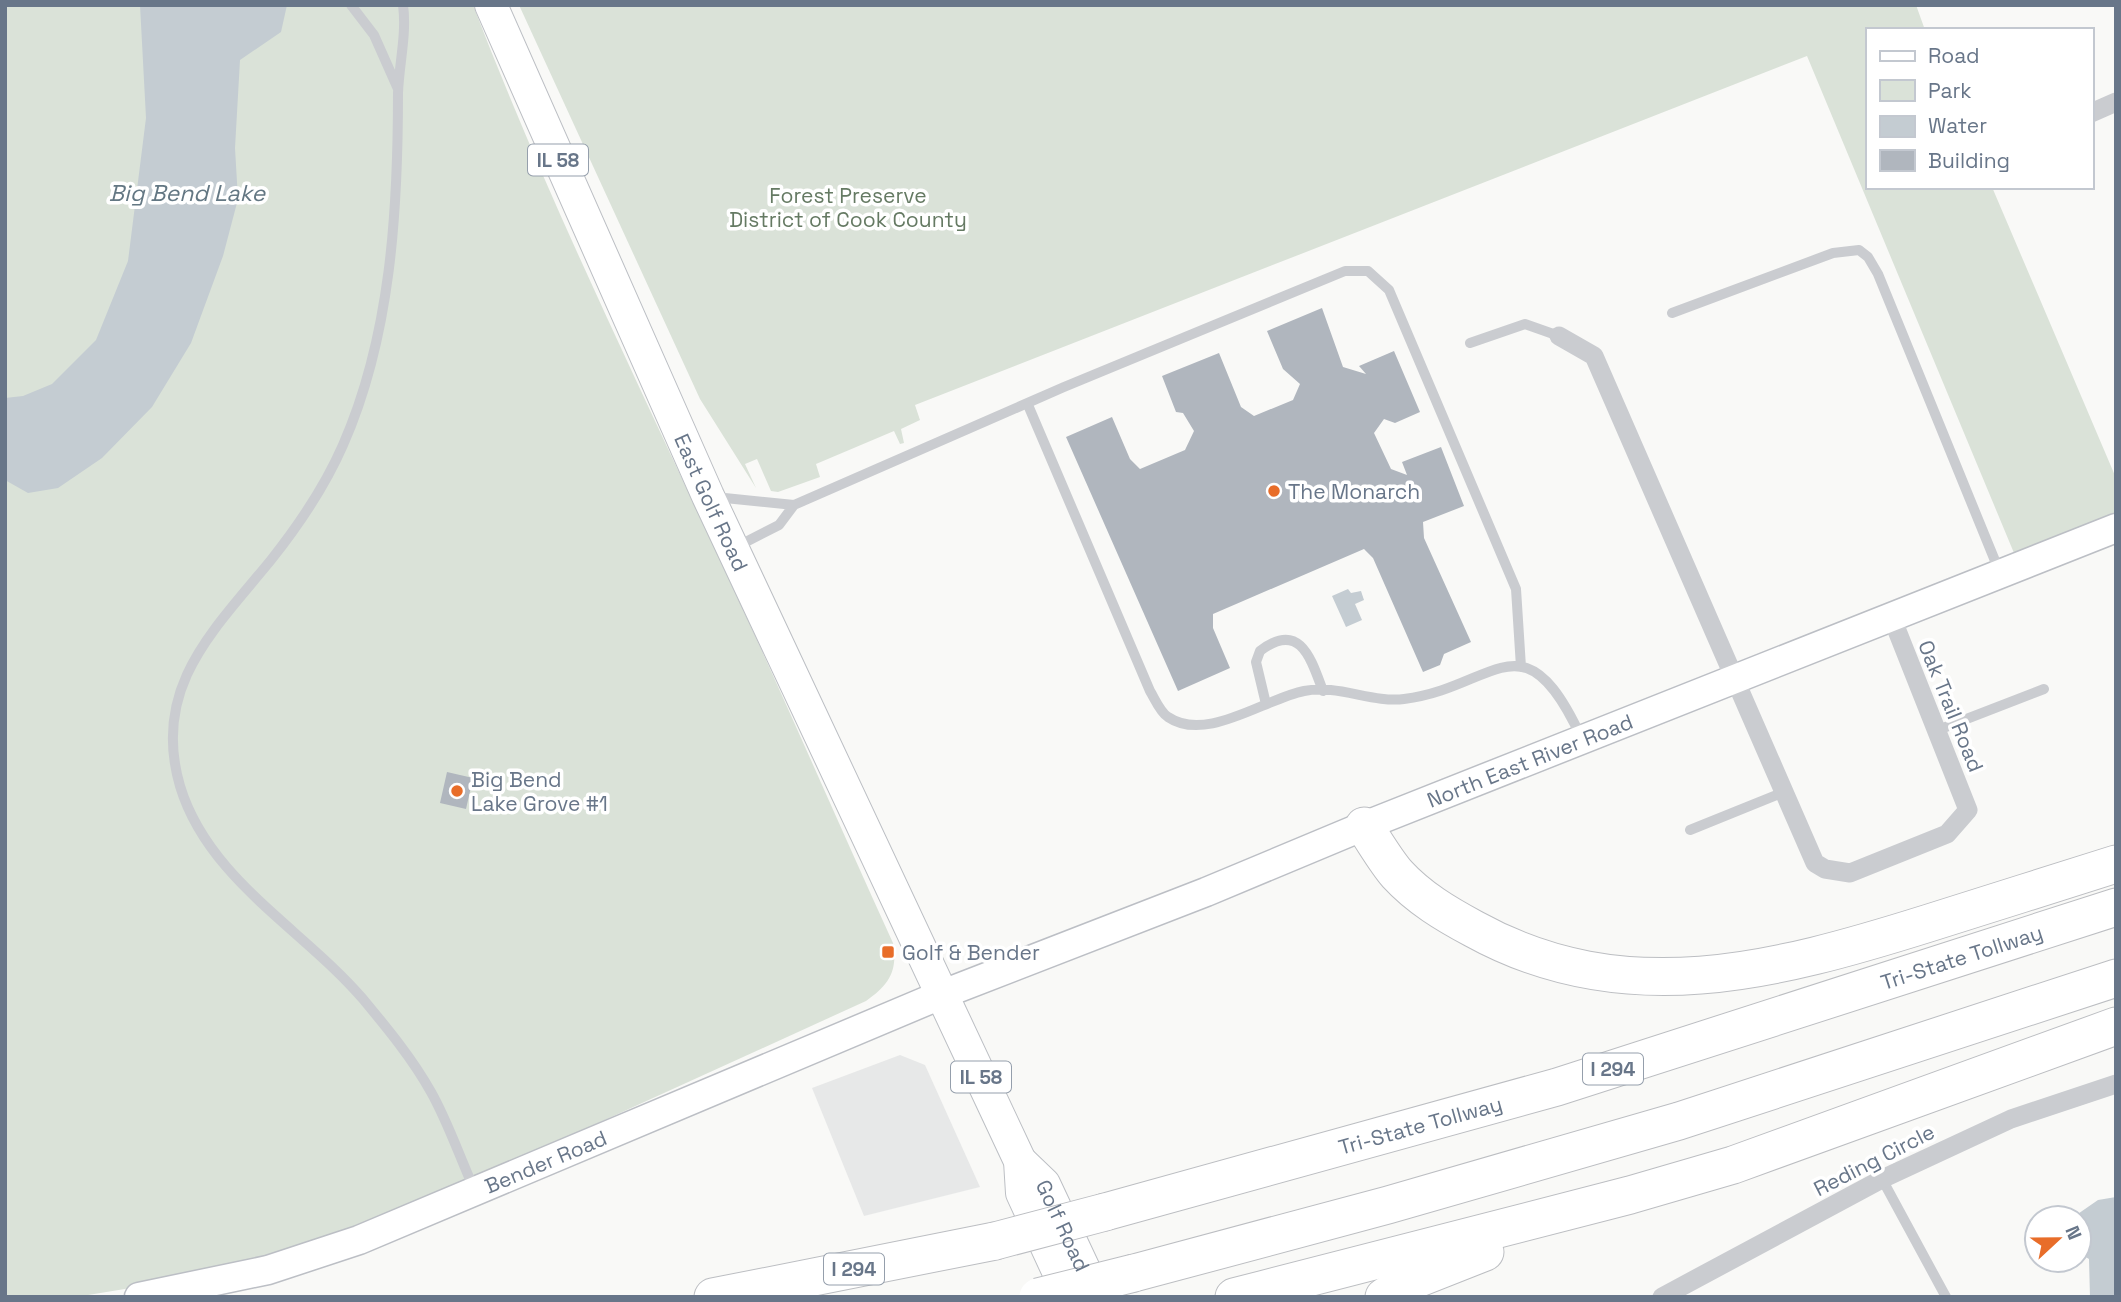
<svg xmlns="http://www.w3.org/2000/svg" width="2121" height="1302" viewBox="0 0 2121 1302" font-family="'Space Grotesk',sans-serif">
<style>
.built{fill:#e7e8e8}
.green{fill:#dae2d8}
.water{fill:#c4ccd2}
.building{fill:#b0b6be}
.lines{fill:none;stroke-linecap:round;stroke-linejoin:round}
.secondary-casing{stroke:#bcbfc5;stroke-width:31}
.primary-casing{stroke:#bcbfc4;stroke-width:34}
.highway-casing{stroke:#bcbec2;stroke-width:39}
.lane{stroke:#caccd0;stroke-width:10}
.street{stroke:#caccd0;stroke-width:19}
.secondary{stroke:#fff;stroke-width:28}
.primary{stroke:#fff;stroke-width:32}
.highway{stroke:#fff;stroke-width:37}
.highway-bridge-casing{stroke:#bcbec2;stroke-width:39;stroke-linecap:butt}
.highway-bridge{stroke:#fff;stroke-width:37}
.poi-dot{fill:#e86d29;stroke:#fff;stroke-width:2.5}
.labels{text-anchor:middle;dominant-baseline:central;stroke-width:7;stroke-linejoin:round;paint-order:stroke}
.shield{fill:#fff;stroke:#959fac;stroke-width:2}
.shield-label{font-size:19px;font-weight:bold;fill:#687689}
.park-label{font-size:21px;fill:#657a63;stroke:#fff}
.poi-label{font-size:21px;fill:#687689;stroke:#fff;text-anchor:start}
.street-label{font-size:21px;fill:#687689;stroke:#fff}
.water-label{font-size:23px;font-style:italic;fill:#637783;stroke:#fff}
</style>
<rect width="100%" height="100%" fill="#f9f9f7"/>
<!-- built -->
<path class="built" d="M900,1055L925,1065L980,1187L864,1216L812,1088Z"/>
<!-- green -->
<path class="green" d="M5,5H473C546,195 635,377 721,562C780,688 835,816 893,943C898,971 889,985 866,1001L506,1165L329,1238L263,1258L149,1285L76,1297H5Z
M519,5H1916L1925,30H1867V187H1992L2116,478V513L2014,553L1807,56L915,405L920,420L901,429L904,443L900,444L894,431L816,464L820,477L778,492L771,491L757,459L745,464L756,488L700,399Z"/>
<!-- water -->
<path class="water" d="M140,5H287L281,32L240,60L235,148L238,199L223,256L191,343L152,407L102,458L58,488L28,493L5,480V398L23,396L52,384L96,340L128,261L146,118Z
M1348,589L1351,593L1361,591L1364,600L1355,604L1362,620L1346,627L1332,596Z
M2116,1197V1297H2090L2089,1259L2079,1253V1218H2072L2098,1200Z"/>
<!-- building -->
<path class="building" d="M1322,308L1343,367L1366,374L1359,366L1394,351L1420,412L1395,423L1384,419L1374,433L1391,469L1407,475L1402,462L1441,447L1464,506L1423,522L1424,538L1471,642L1444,654L1440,665L1423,672L1373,558L1364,549L1213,614V628L1230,668L1178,691L1066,437L1112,417L1130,459L1140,469L1185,450L1194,431L1183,413L1176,412L1162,376L1219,353L1241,407L1254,416L1293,400L1300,384L1283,369L1267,331Z
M447,772L473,778L466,809L440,803Z"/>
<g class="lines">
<defs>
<g id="secondary">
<path id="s1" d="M139,1297L268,1270L359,1240L943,994L1206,892L1364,826L2116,528"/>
</g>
<g id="primary">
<path id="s2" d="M491,5L708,496L1020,1161L1022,1193L1070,1297"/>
<path id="s3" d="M1020,1161L1044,1184L1097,1297"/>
</g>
<g id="highway">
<path d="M1364,826C1375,842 1385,860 1397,874C1419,898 1446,914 1474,929C1624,1012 1776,971 1929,923C1991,903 2054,884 2116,864"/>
<path id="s4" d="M1105,1212L1557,1087L2116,907"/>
<path d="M1134,1273L1388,1205L1679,1121L2116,978"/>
<path d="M713,1297L995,1241"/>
<path d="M1234,1297L1630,1195L1733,1165L2116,1026"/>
<path d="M1384,1297L1404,1284L1485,1252"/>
</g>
</defs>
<!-- secondary casing -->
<use href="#secondary" class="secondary-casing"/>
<!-- primary casing -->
<use href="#primary" class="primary-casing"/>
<!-- highway casing -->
<use href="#highway" class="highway-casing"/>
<!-- lane -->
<path class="lane" d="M351,5L374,35L398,89
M403,5C407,34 399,64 398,93C398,210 391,336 343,445C326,484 298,526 271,560C214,630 151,687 180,786C208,879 302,928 363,999C387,1028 412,1058 431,1092C448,1122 460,1158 475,1191
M1672,313L1833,253L1859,250L1868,257L1878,274L2000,573
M1470,343L1525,324L1559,336
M1028,405L1150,691C1155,699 1160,712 1168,717C1206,743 1264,699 1304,691C1337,684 1372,703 1404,699C1495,688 1523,612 1581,737
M715,497L794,505
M736,547L779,525L794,505L1064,387L1345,271H1368L1389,290L1516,589L1521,667
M1266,704L1256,662L1260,651C1300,620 1311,659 1323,691
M1938,730L2044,689
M1690,830L1784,792
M1882,1179L1946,1297"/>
<!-- street -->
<path class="street" d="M2091,113L2116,102
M1559,336L1594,356L1815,863L1825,869L1850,873L1947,834L1968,810L1892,618
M1662,1297L1882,1179L2011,1119L2116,1084"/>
<!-- secondary -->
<use href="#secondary" class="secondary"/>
<!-- primary -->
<use href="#primary" class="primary"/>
<!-- highway -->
<use href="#highway" class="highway"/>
<defs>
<path id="highway-bridge" d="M995,1241L1105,1212
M1038,1297L1134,1273"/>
</defs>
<!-- highway-bridge casing -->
<use href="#highway-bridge" class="highway-bridge-casing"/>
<!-- highway-bridge -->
<use href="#highway-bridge" class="highway-bridge"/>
</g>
<!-- markers -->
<g class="poi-dot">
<circle cx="1274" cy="491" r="7"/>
<circle cx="457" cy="791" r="7"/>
<rect x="881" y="945" width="14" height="14" rx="3.5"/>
</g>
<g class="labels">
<!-- shield labels -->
<g class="shield">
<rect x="528" y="144.5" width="60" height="31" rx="5"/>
<rect x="1583" y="1053.5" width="60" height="31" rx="5"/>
<rect x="951" y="1061.5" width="60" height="31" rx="5"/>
<rect x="824" y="1253.5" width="60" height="31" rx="5"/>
</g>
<g class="shield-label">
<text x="558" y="160">IL 58</text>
<text x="1613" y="1069">I 294</text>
<text x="981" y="1077">IL 58</text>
<text x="854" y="1269">I 294</text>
</g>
<!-- park labels -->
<g class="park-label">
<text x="848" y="195">Forest Preserve<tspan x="848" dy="24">District of Cook County</tspan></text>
</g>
<!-- poi labels -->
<g class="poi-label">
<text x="1288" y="491">The Monarch</text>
<text x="471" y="779">Big Bend<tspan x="471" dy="24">Lake Grove #1</tspan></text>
<text x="902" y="952">Golf &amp; Bender</text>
</g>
<!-- street labels -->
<g class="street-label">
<text stroke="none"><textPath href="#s2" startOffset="544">East Golf Road</textPath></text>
<text transform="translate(1951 706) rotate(68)">Oak Trail Road</text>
<text stroke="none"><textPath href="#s1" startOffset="1493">North East River Road</textPath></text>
<text stroke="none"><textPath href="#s4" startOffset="894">Tri-State Tollway</textPath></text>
<text stroke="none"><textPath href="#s4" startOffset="327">Tri-State Tollway</textPath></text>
<text transform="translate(1874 1160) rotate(-27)">Reding Circle</text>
<text stroke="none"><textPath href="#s1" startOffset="430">Bender Road</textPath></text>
<text stroke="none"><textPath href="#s3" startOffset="79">Golf Road</textPath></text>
</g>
<!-- water labels -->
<g class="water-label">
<text x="187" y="193">Big Bend Lake</text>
</g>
</g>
<!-- border -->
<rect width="2121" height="1302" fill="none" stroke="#687689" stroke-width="14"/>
<!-- legend -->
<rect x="1866" y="28" width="228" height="161" fill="#ffffff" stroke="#c3c8d0" stroke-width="2"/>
<rect x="1880" y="51" width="35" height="10" fill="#ffffff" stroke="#c3c8d0" stroke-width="2"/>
<text x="1928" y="63" font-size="21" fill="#687689">Road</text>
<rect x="1880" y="80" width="35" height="21" fill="#dae2d8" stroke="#c3c8d0" stroke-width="2"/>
<text x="1928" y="98" font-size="21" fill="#687689">Park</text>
<rect x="1880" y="116" width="35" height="21" fill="#c4ccd2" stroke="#c3c8d0" stroke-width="2"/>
<text x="1928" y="133" font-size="21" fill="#687689">Water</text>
<rect x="1880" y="150" width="35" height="21" fill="#b0b6be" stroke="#c3c8d0" stroke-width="2"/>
<text x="1928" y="168" font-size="21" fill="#687689">Building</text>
<!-- north arrow -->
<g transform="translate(2058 1239) rotate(68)"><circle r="33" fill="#ffffff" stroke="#c3c8d0" stroke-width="2"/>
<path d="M0-5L12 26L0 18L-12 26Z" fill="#e86d29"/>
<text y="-10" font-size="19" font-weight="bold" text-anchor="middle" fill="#687689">N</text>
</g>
</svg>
